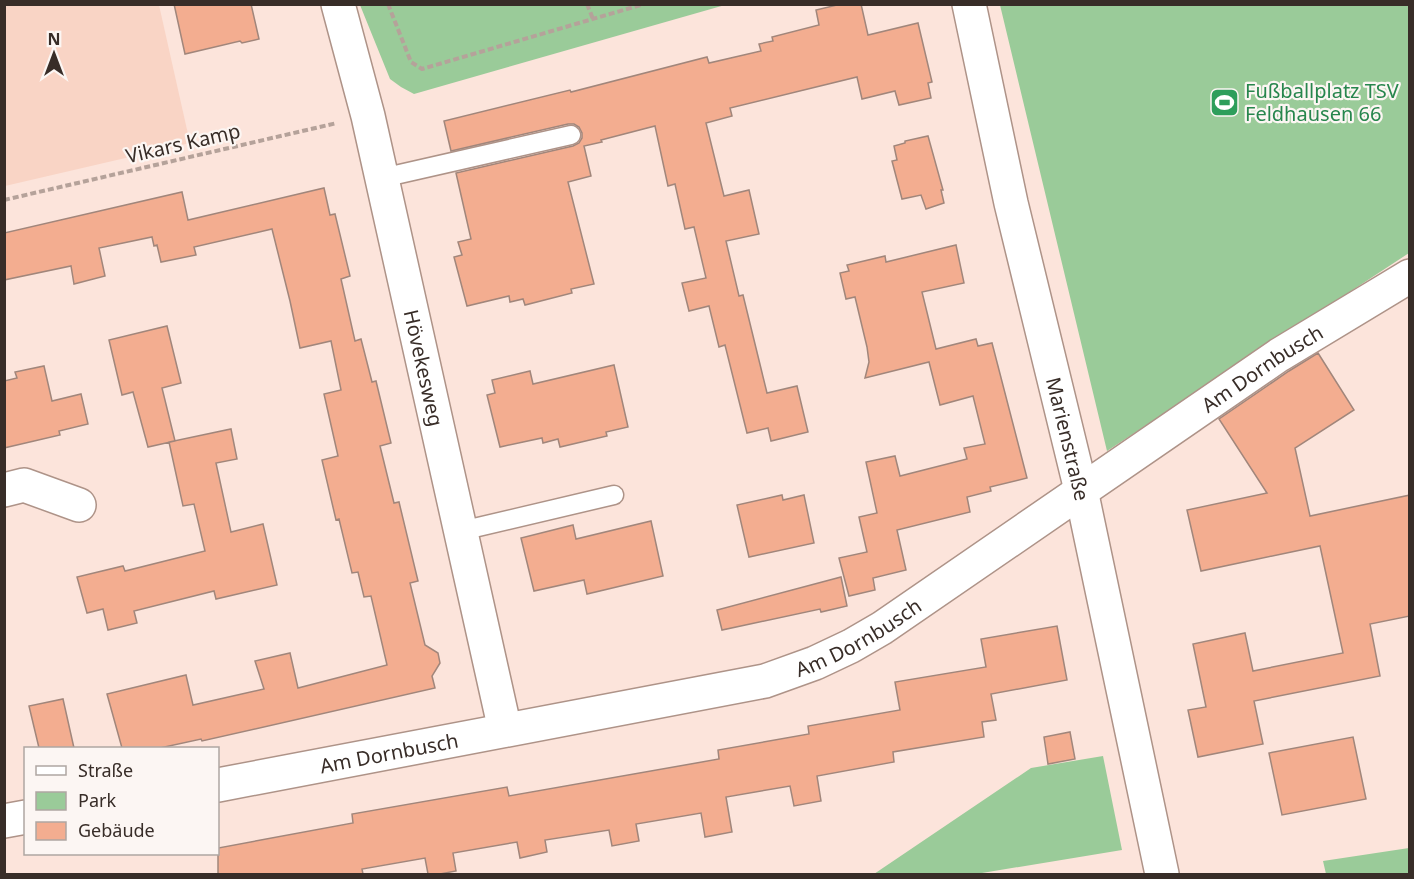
<svg xmlns="http://www.w3.org/2000/svg" width="1414" height="879" viewBox="0 0 1414 879" font-family="'Noto Sans',sans-serif">
<style>
.built{fill:#f9d4c5}
.green{fill:#9acb99}
.building{fill:#f3ad90;stroke:#a1867b;stroke-width:1.5}
.lines{fill:none;stroke-linecap:round;stroke-linejoin:round}
.lane-casing{stroke:#ae9388;stroke-width:21}
.street-casing{stroke:#ae9388;stroke-width:36}
.path{stroke:#b5a29a;stroke-width:4;stroke-dasharray:6 3;stroke-linecap:butt}
.lane{stroke:#fff;stroke-width:18}
.street{stroke:#fff;stroke-width:33}
.labels{text-anchor:middle;dominant-baseline:central;stroke-width:4.5;stroke-linejoin:round;paint-order:stroke}
.leisure-label{font-size:20px;fill:#27864d;stroke:#fcf6f3;text-anchor:start}
.street-label{font-size:20px;fill:#382d28;stroke:#fcf6f3}
</style>
<rect width="100%" height="100%" fill="#fce4db"/>
<!-- built -->
<path class="built" d="M4,5H159L190,143L5,186Z"/>
<!-- green -->
<path class="green" d="M360,5H725L414,94L401,87L390,79Z
M1000,5H1409V253L1107,451Z
M1103,756L1122,850L976,874H874L1031,768Z
M1409,848V874H1326L1323,861Z"/>
<!-- building -->
<path class="building" d="M174,4H251L259,39L242,43L240,41L185,54Z
M841,4H861L868,35L918,23L932,82L928,83L931,98L899,105L895,91L862,99L857,77L730,108L732,116L706,123L724,196L749,190L759,234L726,241L739,296L743,295L767,393L797,386L808,432L771,441L768,428L747,433L725,345L719,347L709,306L689,311L682,283L706,278L694,227L685,229L675,184L668,186L655,126L601,140L602,142L584,146L591,176L568,182L594,284L571,289L572,293L525,305L523,299L510,302L509,296L467,306L454,257L462,255L458,242L471,239L456,173L573,146L579,143L582,138V133L579,127L574,124H568L451,151L444,121L570,90L571,92L707,57L709,63L761,51L759,44L773,41L772,37L819,25L816,10Z
M928,136L943,190H941L944,203L926,209L921,195L902,199L892,161L897,160L894,146L905,143V141Z
M324,188L330,215L335,214L350,276L341,279L355,341L361,339L372,382L376,381L391,443L380,446L394,503L399,502L418,581L410,583L425,645L438,653L440,663L432,676L435,688L202,741L201,739L160,748H122L107,694L186,675L193,705L264,689L255,661L290,653L298,688L387,665L371,596L364,597L358,572L352,573L339,519L336,520L322,460L338,456L324,394L341,390L331,341L300,348L290,301L272,229L194,247L196,255L161,262L157,245L154,246L152,237L99,248L105,276L74,284L71,266L4,280V233L182,192L188,220Z
M956,245L964,283L922,292L936,349L976,339L978,346L992,343L1027,478L990,487L991,491L967,497L970,512L897,530L906,570L873,578L875,590L849,596L839,558L867,552L859,517L877,513L866,462L895,456L900,476L967,459L964,448L985,444L973,396L940,405L929,362L865,378L869,362L867,347L855,297L846,299L840,273L849,271L847,265L885,256L886,262Z
M167,326L181,383L162,388L175,441L148,447L133,392L122,395L109,340Z
M1318,353L1354,410L1295,448L1310,516L1410,495V616L1370,624L1380,676L1254,701L1263,744L1198,757L1188,710L1206,707L1193,644L1245,633L1253,671L1343,653L1320,546L1201,571L1187,510L1267,493L1219,419L1289,371Z
M614,365L628,427L606,432L607,436L560,447L558,439L543,443L542,438L500,447L487,395L495,393L492,380L530,371L533,384Z
M44,366L52,401L81,394L88,424L59,431L60,435L4,448V381L17,378L15,372Z
M231,429L237,459L216,463L231,532L263,524L277,585L216,599L214,591L134,611L137,623L108,630L103,609L87,613L77,577L123,566L125,571L205,551L194,504L183,506L169,442Z
M782,495L783,500L804,495L814,543L749,557L737,505Z
M651,521L663,576L587,594L584,580L534,591L521,538L573,525L576,539Z
M841,577L847,606L821,612L820,609L722,630L717,610Z
M1057,626L1067,680L991,694L996,720L982,722L984,737L893,752L894,762L817,776L821,801L794,806L790,786L726,797L732,832L705,837L701,813L636,824L639,841L612,846L609,830L545,840L547,852L520,858L517,842L453,853L456,871L440,874H428L425,858L362,869L363,874H218V848L353,823L352,814L507,787L509,796L719,759L718,750L809,734L808,726L900,710L895,682L986,667L981,639Z
M63,699L74,748H39L29,706Z
M1070,732L1075,759L1048,764L1044,737Z
M1353,737L1366,799L1282,815L1269,753Z"/>
<g class="lines">
<defs>
<path id="lane" d="M382,178L571,135
M461,531L614,495"/>
<g id="street">
<path id="s1" d="M338,4L368,116L505,730"/>
<path id="s2" d="M969,4L1011,203L1081,490L1162,874"/>
<path d="M4,490L24,485L79,505"/>
<path id="s3" d="M218,785L765,681L815,663L851,646L882,628L1279,355L1410,276"/>
<path d="M4,821L26,817"/>
</g>
</defs>
<!-- lane casing -->
<use href="#lane" class="lane-casing"/>
<!-- street casing -->
<use href="#street" class="street-casing"/>
<!-- path -->
<path class="path" d="M388,4L411,62L422,69L644,4
M587,4L593,19
M4,200L337,123"/>
<!-- lane -->
<use href="#lane" class="lane"/>
<!-- street -->
<use href="#street" class="street"/>
</g>
<!-- icons -->
<defs>
<symbol id="stadium-square" viewBox="-11 -11 22 22"><rect x="-9" y="-9" width="18" height="18" rx="4" fill="#2e9e5b" stroke="#fcf6f3"/><path d="M0-5a6.5 5 0 1 0 0 10a6.5 5 0 1 0 0-10ZM-3.5-1.8h7v3.6h-7Z" fill="#fff"/></symbol>
</defs>
<g fill-rule="evenodd">
<use href="#stadium-square" x="1208" y="86" width="33" height="33"/>
</g>
<g class="labels">
<!-- leisure labels -->
<g class="leisure-label">
<text x="1245" y="90">Fußballplatz TSV<tspan x="1245" dy="23">Feldhausen 66</tspan></text>
</g>
<!-- street labels -->
<g class="street-label">
<text transform="translate(183 143) rotate(-13)">Vikars Kamp</text>
<text stroke="none"><textPath href="#s1" startOffset="374">Hövekesweg</textPath></text>
<text stroke="none"><textPath href="#s3" startOffset="1146">Am Dornbusch</textPath></text>
<text stroke="none"><textPath href="#s2" startOffset="446">Marienstraße</textPath></text>
<text stroke="none"><textPath href="#s3" startOffset="660">Am Dornbusch</textPath></text>
<text stroke="none"><textPath href="#s3" startOffset="174">Am Dornbusch</textPath></text>
</g>
</g>
<!-- border -->
<rect width="1414" height="879" fill="none" stroke="#382d28" stroke-width="12"/>
<!-- legend -->
<rect x="24" y="747" width="195" height="108" fill="#fcf6f3" stroke="#aea6a2" stroke-width="1.5"/>
<rect x="36" y="766" width="30" height="9" fill="#ffffff" stroke="#aea6a2" stroke-width="1.5"/>
<text x="78" y="777" font-size="18" fill="#382d28">Straße</text>
<rect x="36" y="792" width="30" height="18" fill="#9acb99" stroke="#aea6a2" stroke-width="1.5"/>
<text x="78" y="807" font-size="18" fill="#382d28">Park</text>
<rect x="36" y="822" width="30" height="18" fill="#f3ad90" stroke="#aea6a2" stroke-width="1.5"/>
<text x="78" y="837" font-size="18" fill="#382d28">Gebäude</text>
<!-- north arrow -->
<g transform="translate(54 54)" stroke="#fcf6f3" stroke-width="4.5" paint-order="stroke">
<path d="M0-4.5L10 22L0 15L-10 22Z" fill="#382d28"/>
<text y="-9" font-size="16" font-weight="bold" text-anchor="middle" fill="#382d28">N</text>
</g>
</svg>
